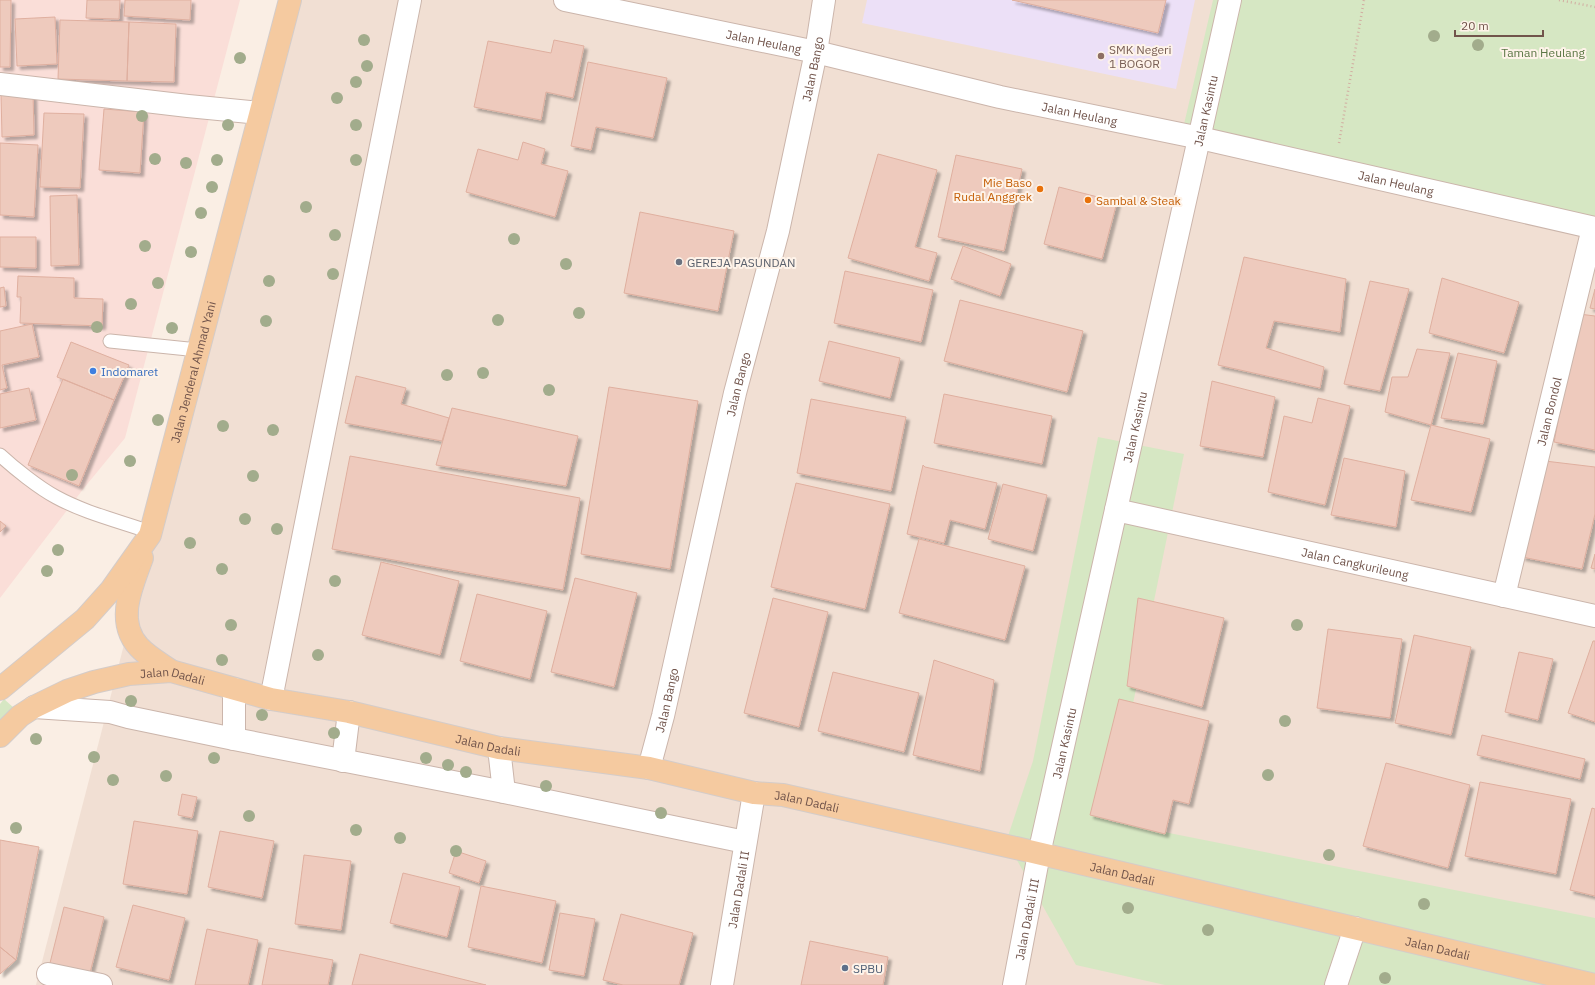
<svg xmlns="http://www.w3.org/2000/svg" width="1595" height="985" viewBox="0 0 1595 985" font-family="'IBM Plex Sans',sans-serif">
<style>
.residential{fill:#f1dfd3}
.commercial{fill:#faded8}
.education{fill:#ece0f7}
.green{fill:#d6e7c3}
.building{fill:#eecabd;stroke:#dfaf9f;filter:url(#shadow)}
.lines{fill:none;stroke-linecap:round;stroke-linejoin:round}
.service-casing{stroke:#cbb5ab;stroke-width:15}
.minor-casing{stroke:#cbb5ab;stroke-width:24}
.primary-casing{stroke:#d4ccc9;stroke-width:24}
.path{stroke:#d2ada1;stroke-width:2.5;stroke-dasharray:1 3;stroke-linecap:butt}
.service{stroke:#fff;stroke-width:13}
.minor{stroke:#fff;stroke-width:22}
.primary{stroke:#f5caa0;stroke-width:22}
.tree{fill:#a2ac8c}
.education-dot{fill:#8d6e63;stroke:#fef3e9;stroke-width:1.5}
.food-dot{fill:#e8710a;stroke:#fef3e9;stroke-width:1.5}
.worship-dot{fill:#6b7280;stroke:#fef3e9;stroke-width:1.5}
.shop-dot{fill:#3f7fe0;stroke:#fef3e9;stroke-width:1.5}
.service-dot{fill:#5c6f8a;stroke:#fef3e9;stroke-width:1.5}
.labels{text-anchor:middle;dominant-baseline:central;stroke-width:4;stroke-linejoin:round;paint-order:stroke}
.street-label{font-size:12px;fill:#71544b;stroke:#fef3e9}
.education-label{font-size:12px;fill:#785e54;stroke:#fef3e9;text-anchor:start}
.park-label{font-size:12px;fill:#5a7644;stroke:#fef3e9}
.food-label{font-size:12px;fill:#c56008;stroke:#fef3e9;text-anchor:end}
.worship-label{font-size:12px;fill:#5b616d;stroke:#fef3e9;text-anchor:start}
.shop-label{font-size:12px;fill:#366cbe;stroke:#fef3e9;text-anchor:start}
.service-label{font-size:12px;fill:#4e5e75;stroke:#fef3e9;text-anchor:start}
</style>
<defs>
<filter id="shadow"><feDropShadow dx="3.5" dy="3.5" stdDeviation="1" flood-color="#0004"/></filter>
</defs>
<rect width="100%" height="100%" fill="#faeee4"/>
<!-- residential -->
<path class="residential" d="M300,0H1595V985H36L135,602Z"/>
<!-- commercial -->
<path class="commercial" d="M0,0H240L125,438L84,488L0,598Z"/>
<!-- education -->
<path class="education" d="M867,0H1195L1176,89L862,23Z"/>
<!-- green -->
<path class="green" d="M1213,0H1595V229L1181,137Z
M1098,437L1184,454L1109,821L1595,918V985H1165L1076,965L1009,846L1005,845L1033,761Z
M4,699L14,708L0,723V704Z"/>
<!-- building -->
<path class="building" d="M0,0H11L10,67H0Z
M87,0H120L119,19L86,18Z
M125,0H191L190,20L124,16Z
M1012,0H1166L1158,33Z
M55,17L57,64L17,66L15,19Z
M60,20L129,22L127,81L58,79Z
M129,22L176,24L174,82L127,81Z
M554,40L584,46L573,98L546,92L541,120L474,107L488,41L551,53Z
M588,62L667,78L653,138L596,127L591,150L571,146Z
M33,93L34,135L2,137L1,94Z
M104,109L144,112L140,173L99,170Z
M44,113L84,114L80,188L40,187Z
M523,142L545,149L541,164L568,171L555,217L466,192L478,149L518,160Z
M0,143L38,145L34,217L0,215Z
M878,154L937,170L915,247L937,253L929,281L848,258Z
M956,155L1022,169L1004,251L938,237Z
M1059,187L1117,202L1102,259L1044,244Z
M77,195L79,265L51,266L50,196Z
M640,212L734,231L718,311L624,293Z
M0,237H36V268L0,267Z
M963,246L1011,264L1000,296L951,279Z
M1244,257L1346,279L1340,332L1274,321L1266,348L1324,367L1320,388L1218,365Z
M845,271L933,290L921,342L834,323Z
M18,276L74,278V298L103,299L102,326L20,323L21,297H17Z
M1442,278L1519,302L1504,353L1429,333Z
M1370,281L1409,289L1380,391L1344,384Z
M4,287L6,306L0,307V288Z
M1595,289V309L1590,308Z
M960,300L1083,331L1067,392L944,361Z
M1579,314L1595,316V450L1554,442Z
M32,324L39,357L2,365L7,388L0,390V331Z
M829,341L900,358L890,398L819,381Z
M71,342L129,365L114,400L57,377Z
M1417,349L1450,353L1431,425L1385,412L1392,377H1408Z
M1458,353L1497,361L1483,424L1441,418Z
M356,376L406,388L401,404L449,418L442,441L345,423Z
M63,379L114,400L79,486L28,465Z
M1212,381L1275,397L1263,457L1200,446Z
M609,387L698,401L670,569L581,554Z
M29,388L36,420L0,428V394Z
M944,394L1052,416L1042,464L934,443Z
M1318,398L1350,406L1325,505L1268,492L1284,416L1312,423Z
M811,399L906,417L891,491L797,473Z
M452,408L578,436L566,486L436,465Z
M1431,425L1490,439L1471,512L1411,500Z
M350,456L580,498L563,590L332,549Z
M1344,458L1405,471L1396,527L1331,515Z
M1545,461L1595,467V514L1582,569L1522,557Z
M923,465L925,467L997,483L985,529L950,520L944,543L907,534Z
M796,483L890,504L865,609L771,587Z
M1003,484L1047,495L1033,551L988,539Z
M0,521L6,526L0,532Z
M919,539L1025,566L1005,640L899,613Z
M1595,554V569L1591,568Z
M381,562L459,581L440,655L362,635Z
M575,578L637,593L614,687L551,672Z
M477,594L547,611L530,679L460,661Z
M773,598L828,612L799,727L744,713Z
M1138,598L1224,618L1202,707L1127,686Z
M1328,629L1402,639L1390,718L1317,708Z
M1414,635L1471,647L1451,735L1395,723Z
M1593,641H1595V722L1568,713Z
M1519,652L1553,659L1538,720L1505,712Z
M934,660L994,680L980,771L913,755Z
M833,672L919,693L904,752L818,731Z
M1119,699L1209,721L1189,804L1173,800L1165,834L1090,815Z
M1482,735L1585,759L1580,779L1477,755Z
M1386,763L1470,785L1448,868L1363,846Z
M1480,782L1571,799L1556,874L1465,856Z
M182,794L197,797L192,818L178,815Z
M1592,808L1595,809V896L1570,890Z
M134,821L198,831L187,894L123,884Z
M220,831L274,841L262,898L208,887Z
M0,840L39,847L16,960L0,947Z
M456,851L486,861L479,883L449,873Z
M304,855L351,861L341,930L295,924Z
M403,873L460,887L447,937L390,923Z
M481,886L556,901L542,963L468,947Z
M133,905L185,918L169,980L116,967Z
M64,907L104,917L90,973L50,963Z
M560,913L595,919L584,976L549,970Z
M621,914L693,933L679,985H623L603,980Z
M207,929L258,940L248,985H195Z
M810,941L888,957L883,985H801Z
M0,947L16,960L0,974Z
M269,948L333,960L328,985H262Z
M360,954L486,985H352Z"/>
<g class="lines">
<defs>
<path id="service" d="M110,341L198,350
M0,455C14,468 39,488 56,497C85,513 119,521 150,532"/>
<g id="minor">
<path id="s1" d="M565,0L816,52L1000,97L1200,138L1595,228"/>
<path d="M0,84L188,106L260,113"/>
<path id="s2" d="M1116,510L1595,616"/>
<path id="s3" d="M1504,596L1593,228"/>
<path d="M271,699L410,0"/>
<path d="M34,707L110,712L128,717L234,739L504,792L745,842"/>
<path d="M234,739V689"/>
<path d="M499,748L504,792"/>
<path d="M343,761L349,712"/>
<path id="s4" d="M649,768L663,716L735,393L778,231L816,52L824,0"/>
<path d="M48,974L101,985"/>
<path id="s5" d="M722,985L754,793"/>
<path id="s6" d="M1014,985L1039,854L1230,0"/>
<path d="M1336,985L1355,928"/>
</g>
<g id="primary">
<path d="M142,558C132,586 115,621 139,647C147,656 161,664 171,671"/>
<path id="s7" d="M0,689L85,619L111,590L150,535L290,0"/>
<path id="s8" d="M0,736L20,716L34,707L67,691L94,682L129,674L171,671L271,699L349,712L499,748L649,768L754,793L783,795L1016,848L1595,985"/>
</g>
</defs>
<!-- service casing -->
<use href="#service" class="service-casing"/>
<!-- minor casing -->
<use href="#minor" class="minor-casing"/>
<!-- primary casing -->
<use href="#primary" class="primary-casing"/>
<!-- path -->
<path class="path" d="M1559,0L1595,7
M1339,143L1364,0"/>
<!-- service -->
<use href="#service" class="service"/>
<!-- minor -->
<use href="#minor" class="minor"/>
<!-- primary -->
<use href="#primary" class="primary"/>
</g>
<!-- trees -->
<g class="tree">
<circle cx="1434" cy="36" r="6"/>
<circle cx="364" cy="40" r="6"/>
<circle cx="1478" cy="45" r="6"/>
<circle cx="240" cy="58" r="6"/>
<circle cx="367" cy="66" r="6"/>
<circle cx="356" cy="82" r="6"/>
<circle cx="337" cy="98" r="6"/>
<circle cx="142" cy="116" r="6"/>
<circle cx="228" cy="125" r="6"/>
<circle cx="356" cy="125" r="6"/>
<circle cx="155" cy="159" r="6"/>
<circle cx="217" cy="160" r="6"/>
<circle cx="356" cy="160" r="6"/>
<circle cx="186" cy="163" r="6"/>
<circle cx="212" cy="187" r="6"/>
<circle cx="306" cy="207" r="6"/>
<circle cx="201" cy="213" r="6"/>
<circle cx="335" cy="235" r="6"/>
<circle cx="514" cy="239" r="6"/>
<circle cx="145" cy="246" r="6"/>
<circle cx="191" cy="252" r="6"/>
<circle cx="566" cy="264" r="6"/>
<circle cx="333" cy="274" r="6"/>
<circle cx="269" cy="281" r="6"/>
<circle cx="158" cy="283" r="6"/>
<circle cx="131" cy="304" r="6"/>
<circle cx="579" cy="313" r="6"/>
<circle cx="498" cy="320" r="6"/>
<circle cx="266" cy="321" r="6"/>
<circle cx="97" cy="327" r="6"/>
<circle cx="172" cy="328" r="6"/>
<circle cx="483" cy="373" r="6"/>
<circle cx="447" cy="375" r="6"/>
<circle cx="549" cy="390" r="6"/>
<circle cx="158" cy="420" r="6"/>
<circle cx="223" cy="426" r="6"/>
<circle cx="273" cy="430" r="6"/>
<circle cx="130" cy="461" r="6"/>
<circle cx="72" cy="475" r="6"/>
<circle cx="253" cy="476" r="6"/>
<circle cx="245" cy="519" r="6"/>
<circle cx="277" cy="529" r="6"/>
<circle cx="190" cy="543" r="6"/>
<circle cx="58" cy="550" r="6"/>
<circle cx="222" cy="569" r="6"/>
<circle cx="47" cy="571" r="6"/>
<circle cx="335" cy="581" r="6"/>
<circle cx="231" cy="625" r="6"/>
<circle cx="1297" cy="625" r="6"/>
<circle cx="318" cy="655" r="6"/>
<circle cx="222" cy="660" r="6"/>
<circle cx="131" cy="701" r="6"/>
<circle cx="262" cy="715" r="6"/>
<circle cx="1285" cy="721" r="6"/>
<circle cx="334" cy="733" r="6"/>
<circle cx="36" cy="739" r="6"/>
<circle cx="94" cy="757" r="6"/>
<circle cx="214" cy="758" r="6"/>
<circle cx="426" cy="758" r="6"/>
<circle cx="448" cy="765" r="6"/>
<circle cx="466" cy="772" r="6"/>
<circle cx="1268" cy="775" r="6"/>
<circle cx="166" cy="776" r="6"/>
<circle cx="113" cy="780" r="6"/>
<circle cx="546" cy="786" r="6"/>
<circle cx="661" cy="813" r="6"/>
<circle cx="249" cy="816" r="6"/>
<circle cx="16" cy="828" r="6"/>
<circle cx="356" cy="830" r="6"/>
<circle cx="400" cy="838" r="6"/>
<circle cx="456" cy="851" r="6"/>
<circle cx="1329" cy="855" r="6"/>
<circle cx="1424" cy="904" r="6"/>
<circle cx="1128" cy="908" r="6"/>
<circle cx="1208" cy="930" r="6"/>
<circle cx="1385" cy="978" r="6"/>
</g>
<!-- markers -->
<circle class="education-dot" cx="1101" cy="56" r="4"/>
<g class="food-dot">
<circle cx="1040" cy="189" r="4"/>
<circle cx="1088" cy="200" r="4"/>
</g>
<circle class="worship-dot" cx="679" cy="262" r="4"/>
<circle class="shop-dot" cx="93" cy="371" r="4"/>
<circle class="service-dot" cx="845" cy="968" r="4"/>
<g class="labels">
<!-- street labels -->
<g class="street-label">
<text stroke="none"><textPath href="#s1" startOffset="203">Jalan Heulang</textPath></text>
<text stroke="none"><textPath href="#s4" startOffset="718">Jalan Bango</textPath></text>
<text stroke="none"><textPath href="#s6" startOffset="895">Jalan Kasintu</textPath></text>
<text stroke="none"><textPath href="#s1" startOffset="527">Jalan Heulang</textPath></text>
<text stroke="none"><textPath href="#s1" startOffset="851">Jalan Heulang</textPath></text>
<text stroke="none"><textPath href="#s7" startOffset="385">Jalan Jenderal Ahmad Yani</textPath></text>
<text stroke="none"><textPath href="#s4" startOffset="394">Jalan Bango</textPath></text>
<text stroke="none"><textPath href="#s3" startOffset="190">Jalan Bondol</textPath></text>
<text stroke="none"><textPath href="#s6" startOffset="571">Jalan Kasintu</textPath></text>
<text stroke="none"><textPath href="#s2" startOffset="245">Jalan Cangkurileung</textPath></text>
<text stroke="none"><textPath href="#s8" startOffset="190">Jalan Dadali</textPath></text>
<text stroke="none"><textPath href="#s4" startOffset="70">Jalan Bango</textPath></text>
<text stroke="none"><textPath href="#s6" startOffset="247">Jalan Kasintu</textPath></text>
<text stroke="none"><textPath href="#s8" startOffset="514">Jalan Dadali</textPath></text>
<text stroke="none"><textPath href="#s8" startOffset="838">Jalan Dadali</textPath></text>
<text stroke="none"><textPath href="#s8" startOffset="1162">Jalan Dadali</textPath></text>
<text stroke="none"><textPath href="#s5" startOffset="97">Jalan Dadali II</textPath></text>
<text stroke="none"><textPath href="#s6" startOffset="67">Jalan Dadali III</textPath></text>
<text stroke="none"><textPath href="#s8" startOffset="1486">Jalan Dadali</textPath></text>
</g>
<!-- education labels -->
<g class="education-label">
<text x="1109" y="49">SMK Negeri<tspan x="1109" dy="14">1 BOGOR</tspan></text>
</g>
<!-- park labels -->
<g class="park-label">
<text x="1543" y="52">Taman Heulang</text>
</g>
<!-- food labels -->
<g class="food-label">
<text x="1032" y="182">Mie Baso<tspan x="1032" dy="14">Rudal Anggrek</tspan></text>
<text x="1096" y="200" text-anchor="start">Sambal &amp; Steak</text>
</g>
<!-- worship labels -->
<g class="worship-label">
<text x="687" y="262">GEREJA PASUNDAN</text>
</g>
<!-- shop labels -->
<g class="shop-label">
<text x="101" y="371">Indomaret</text>
</g>
<!-- service labels -->
<g class="service-label">
<text x="853" y="968">SPBU</text>
</g>
</g>
<!-- scale -->
<path d="M1455 30v6h88v-6" fill="none" stroke="#71544b" stroke-width="2"/>
<text x="1461" y="30" font-size="12" fill="#71544b" stroke="#fef3e9" stroke-width="3" paint-order="stroke">20 m</text>
</svg>
